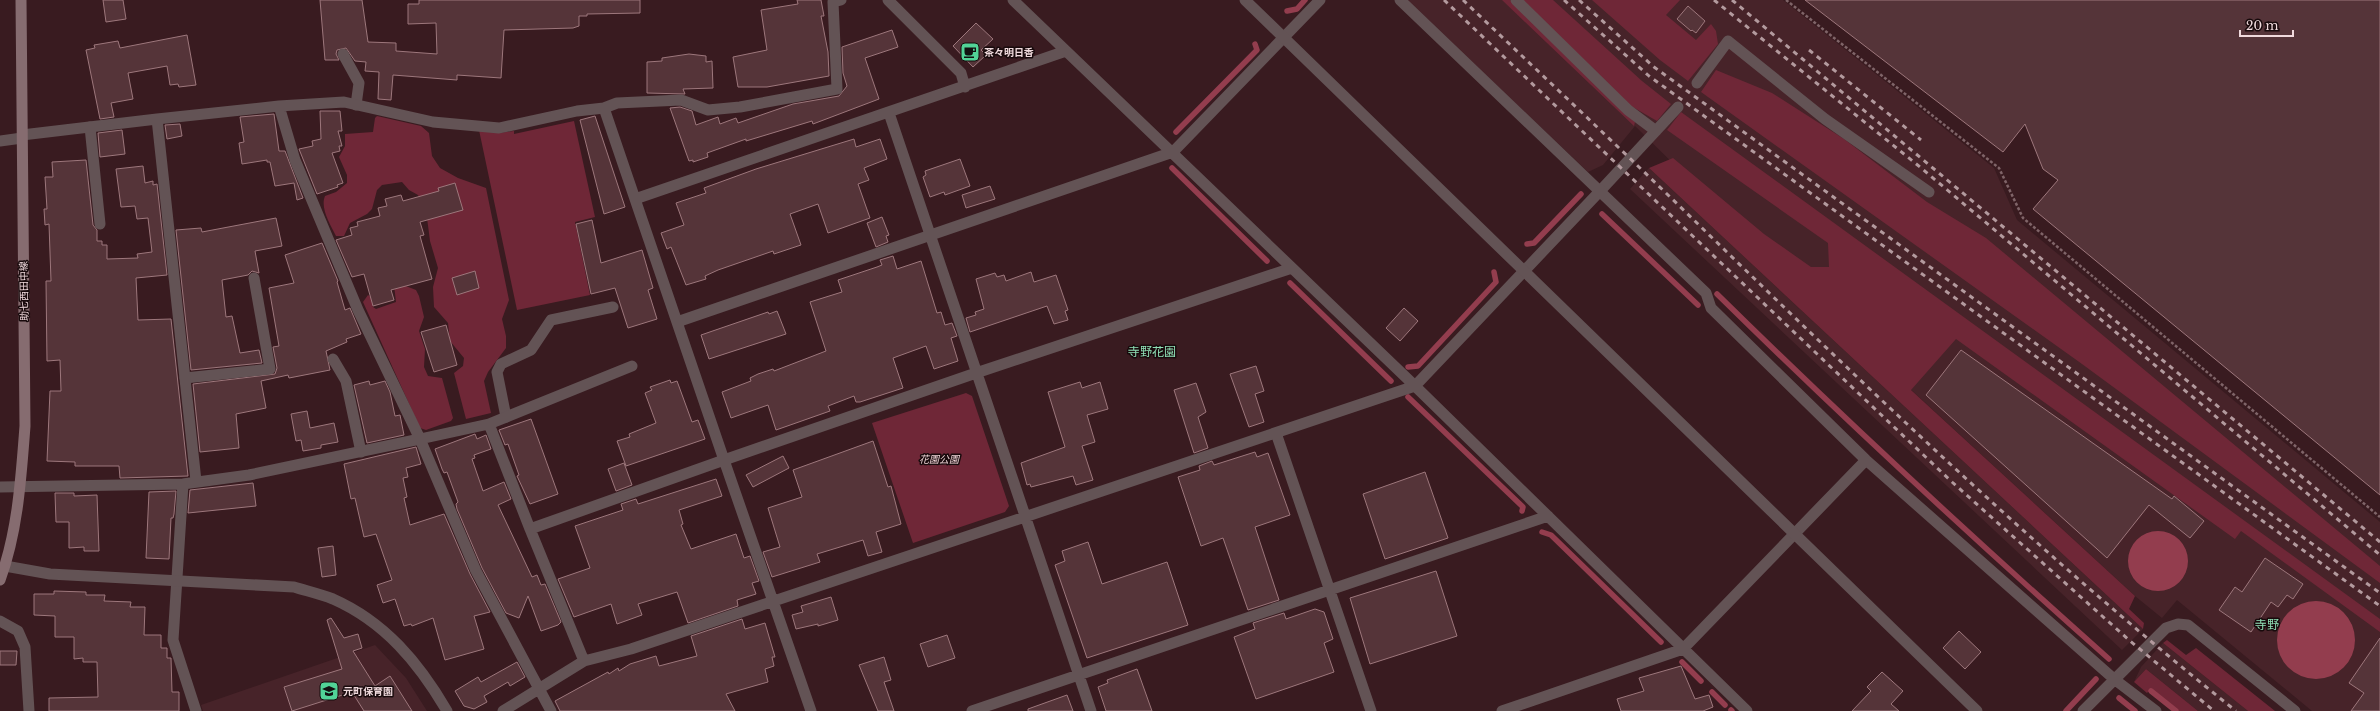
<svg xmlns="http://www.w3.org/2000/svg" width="2380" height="711" viewBox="0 0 2380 711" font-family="'Libre Baskerville','Noto Sans JP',serif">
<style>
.built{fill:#472329}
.green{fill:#6f2737}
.water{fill:#933d4e}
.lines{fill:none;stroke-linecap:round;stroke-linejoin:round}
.stream{stroke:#933d4e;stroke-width:5.5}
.building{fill:#553439;stroke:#9d777c}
.path{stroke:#7f6468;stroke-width:2.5;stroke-dasharray:3 2;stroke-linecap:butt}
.service{stroke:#635355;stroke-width:11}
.minor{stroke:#635355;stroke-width:11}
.tertiary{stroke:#635355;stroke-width:11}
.secondary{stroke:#866c70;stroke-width:11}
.rail{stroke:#b39a9e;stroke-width:3;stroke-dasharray:5 5;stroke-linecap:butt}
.labels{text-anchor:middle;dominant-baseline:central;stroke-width:3;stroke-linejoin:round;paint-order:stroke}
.poi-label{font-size:10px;font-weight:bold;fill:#f0dadd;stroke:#180a0c;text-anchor:start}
.street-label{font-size:10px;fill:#f0dadd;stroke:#180a0c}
.park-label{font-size:10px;font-style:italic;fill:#efd4d7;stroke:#180a0c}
.quarter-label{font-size:12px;fill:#90e0b6;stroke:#180a0c}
</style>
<rect width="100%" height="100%" fill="#391b20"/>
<!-- built -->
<path class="built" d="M1406,0H1783L1994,168L2017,220L2380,522V711H2312L2177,600L2162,618L2135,596L1794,282L1635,126L1603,165L1588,172Z
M1649,168L2143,629L2122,650L1630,189Z
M2163,643L2248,711H2198L2146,669L2134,682L2141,667Z
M375,645L406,678L427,711H203L201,705Z"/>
<!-- green -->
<path class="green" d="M1502,0H1510L1635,122L1634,126Z
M1523,0H1553L1642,81L1671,104L1657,121L1631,106Z
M1592,0H1680L1666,15L1696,40L1711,24L1716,31L1718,44L1688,81L1660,60Z
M1716,70L1772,93L1844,139L1927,202L1986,238L2380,566V583L2082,364L1701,92Z
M1681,112L2380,619V632L2241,531L2235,539L1956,339L1911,390L2135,596L2129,609L2144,623L2143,629L1649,168L1673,158L1764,234L1811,267H1829L1828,243L1667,130Z
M377,116L421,126L429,133L432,156L440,168L458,178L486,188L509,300L502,319L506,336V348L488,372L484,381L491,413L466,419L454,373L463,366L464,358L450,341L448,323L434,307L433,287L438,268L430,241L426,210L418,195L409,190L402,182L382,185L377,190L372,209L367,214L350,223L344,236H336C330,224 320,208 325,196L336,192L347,183V175L339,157L345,146V134L373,132L375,118Z
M574,121L595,217L575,222L590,295L517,310L479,130L498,133L514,131V134Z
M398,283L416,290L419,296L424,317L419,331L425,349L424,367L428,376L442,378L453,418L451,421L426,430L420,428L363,302L368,295L371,297L373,307L376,309L396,302L394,285Z
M966,393L972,396L1009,506L1005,512L913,543L872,423Z
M2167,640L2186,655L2196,648L2275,711H2248L2163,643Z
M2146,669L2198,711H2179L2151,689L2147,693L2134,682Z"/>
<!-- water -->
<path class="water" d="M2128 561a30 30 0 1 1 60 0a30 30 0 1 1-60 0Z
M2277 640a39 39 0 1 1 78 0a39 39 0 1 1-78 0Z"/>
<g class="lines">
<!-- stream -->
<path class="stream" d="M1287,11L1297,9L1305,0
M1176,132L1257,50L1255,44
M1172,168L1267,261
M1602,214L1698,305
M1527,244L1534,243L1581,194
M1290,283L1391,381
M1717,294C1844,419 1975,540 2109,659
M1408,367L1418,366L1496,282L1494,272
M1408,397L1523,507L1522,511
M1542,532L1551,535L1661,642
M1682,662L1701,681
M2151,691L2176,711
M1712,692L1725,705
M2119,698L2135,711
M1731,710L1732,711
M2066,711L2096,679"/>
</g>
<!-- building -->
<path class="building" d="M103,0H123L126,19L106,22Z
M320,0H362L368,42L396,43V51L437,54L436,23L408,24V4H419V0H640V13L587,14V16H579V26L573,28L504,30L501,78L457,75V80L393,75L391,100L378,99L379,72L365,71L366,62L355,61L346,48L337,50L336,54L339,60H325Z
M797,0H821L824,16H821L828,52L829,76L767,87H738L733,57L767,50L761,10L798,4Z
M1805,0H2380V495L2033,209L2058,180L2043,169L2025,124L2003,152Z
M1688,6L1705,21L1696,33L1692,30L1691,31L1677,19Z
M976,23L993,39L981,50L986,55L973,67L953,46Z
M892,30L898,47L865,58L879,99L813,124L812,121L746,141V139L707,153L708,157L693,162V160L689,161L670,108L680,107L692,111L696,125L718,117L720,124L736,118L738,123L793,104L839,96L847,86L843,73L842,47Z
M187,35L196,85L179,87L178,84L170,85L167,66L128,73L133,99L111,103L114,117L100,119L86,50L95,48L94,45L118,41L120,48Z
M689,54L706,56V62L712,61L713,88L683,89L685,94L647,93V62L662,61V58Z
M320,111H340L342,131H338L342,146H339L340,151L332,153L343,183L337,185L338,187L317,194L299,149L313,146L312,141L321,139Z
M274,114L279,151H285L303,198L297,200L294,183L275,186L270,162H267V160L242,164L239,143L244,142L240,117Z
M595,116L625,207L604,214L580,120Z
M180,124L182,136L167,139L165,125Z
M122,130L125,154L100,157L98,133Z
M854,139L856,147L880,139L887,159L864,168L869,180L858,184L870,218L828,233L818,204L790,214L801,245L774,254L773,251L718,270L705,276L706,279L686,285L671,247L667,249L661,233L684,225L676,203L706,193L704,188L756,169Z
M960,159L970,186L945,195L944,192L930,197L923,177L926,175L925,171Z
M86,160L93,225L97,230V241H102V245H107V259L138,258L137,254L152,252L148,218L137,219L135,206L121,207L116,169L143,166L145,183L153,181V185L157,184L167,275L136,278L138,320L171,319L188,476L120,478L119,466H75V462L47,461L50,391H61L60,360L47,361L46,281H51L49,224L45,225L44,209H47L45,177H53L52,162Z
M455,183L463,210L420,222L424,235L420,236L432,279L391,290L394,300L373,306L364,274L352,277L336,240L352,235L350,228L358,226L357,222L380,216L378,208L387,206L385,199L401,195L403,201L439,191L438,188Z
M990,186L995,199L966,208L962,195Z
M882,217L889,235L886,236L888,242L876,247L867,223Z
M276,218L282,246L255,251L259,273L252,271L248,275L222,280L226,317L232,316L240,353L259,350L262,363L191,370L176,230L201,228L202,232Z
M592,220L601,263L642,250L653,288L648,290L657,319L628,328L615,288L591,294L576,224Z
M322,243L338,281L337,282L345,310L350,308L361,334L346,339L347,342L326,351L330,370L289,378L288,375L261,381L266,408L236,414L239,448L200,452L193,384L275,374L277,368L273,347L279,346L269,288L294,283L285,255Z
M893,256L897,269L921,261L937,313L941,312L945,325L952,323L957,336L951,338L958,361L934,369L926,346L893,358L903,388L860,402H856L854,396L828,406L830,411L776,430L768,405L731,418L722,392L751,381L750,378L758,374L773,369L774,371L826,351L810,302L842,292L838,280L877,267L882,265L880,260Z
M475,271L479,288L457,295L452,278Z
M1031,272L1034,282L1056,275L1068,310L1065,311L1068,320L1054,324L1047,306L970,332L966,318L976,315L975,312L984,309L976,279L995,273L997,277L1004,275L1006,281Z
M1404,308L1418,321L1400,341L1386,328Z
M777,311L786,334L709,359L701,335L768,312L769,314Z
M446,325L457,365L434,372L421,332Z
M1961,350L2172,499L2174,496L2204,521L2190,538L2149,505L2107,558L1926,395Z
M1256,366L1264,391L1255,394L1264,422L1249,427L1230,374Z
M670,380L671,383L677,381L692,422L698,420L705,439L626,466L617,441L630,437L629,434L656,423L645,393L652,390L650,387Z
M369,381L370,385L385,381L390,392L395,416L400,415L404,435L367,443L354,385Z
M1080,382L1082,388L1100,382L1108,409L1087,415L1095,442L1082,446L1093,480L1076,485L1073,476L1031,487L1030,484L1027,485L1021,463L1065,447L1048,392Z
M1196,383L1206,412L1198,417L1208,448L1194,453L1174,390Z
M307,411L310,428L334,423L338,442L321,445V448L303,451L301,440L296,441L291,414Z
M531,419L558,494L530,504L517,476L519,475L508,444L505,445L499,430Z
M475,434L477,439L486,435L491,449L474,455L475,458L472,459L483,491L504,482L511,499L498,505L532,577L537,575L541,585L545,584L561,622L558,625L541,631L528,596L519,618L506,613L482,568L457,509L456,504L458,502L447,472L444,473L442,469L435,449Z
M873,441L888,487L891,486L901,524L876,532L882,552L868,556L863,540L817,554L820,562L772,577L763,552L780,547L768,508L802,497L793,470Z
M416,447L421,464L406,468L408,477L403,478L407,497L404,498L410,525L444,514L470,574L490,612L474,616L484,649L445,660L433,618L412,626L411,624L404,626L395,599L383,603L377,585L392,580L376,534L364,537L355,498L351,499L344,464Z
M1255,452L1257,457L1268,453L1290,515L1255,527L1279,600L1248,610L1223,538L1201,546L1178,477L1200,470L1199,466L1212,461L1214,465Z
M783,456L789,468L753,487L746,475Z
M624,463L632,485L616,491L608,469Z
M1425,472L1448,538L1385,559L1363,494Z
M716,479L722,496L679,510L683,524L681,525L691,549L736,534L744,558L750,556L759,581L752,583L756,594L737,600L738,606L688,623L677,592L638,604L642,615L617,624L611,604L574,617L558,579L590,568L575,526L623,510L621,504L636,499L638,504Z
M253,483L256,506L188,513L190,490Z
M176,491L174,514L173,518H171L169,559L146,558L149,492Z
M55,493H74V496L97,495L99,551H84V547L69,548V522H56Z
M1088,542L1102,584L1167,562L1188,625L1087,658L1055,565L1065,561L1062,551Z
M333,546L336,575L322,577L318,548Z
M2265,558L2303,584L2293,599L2287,595L2278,607L2271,602L2251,632L2219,610L2235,587L2242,592Z
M1436,571L1457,636L1370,664L1350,598Z
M54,591L86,592V595H105L104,601L131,602L130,607H145L144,635H161V648H167V658H171L172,692H179V711H49V698L98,697L97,662H83V658L74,659V637H55V616L34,615V594H54Z
M831,597L838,620L818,626V624L796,629L792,615L803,612L801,606Z
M1315,609L1324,612L1333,639L1324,643L1334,672L1256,699L1234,637L1255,629L1253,623L1284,613L1286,619Z
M331,618L344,638L358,634L362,648L353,651L375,686L390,676L412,711H364L352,692L292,711L284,687L342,669L327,620Z
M742,619L745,629L765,623L775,657H772L774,666L765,669L768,682L726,694L735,711H560L555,701L608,672L609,674L618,668L619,671L630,664L656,656L659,666L697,656L691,636Z
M1959,631L1981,652L1965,669L1943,648Z
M947,635L955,658L928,667L920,644Z
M2380,638V711H2351L2364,693L2349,683Z
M0,651H17L16,665H0Z
M884,657L891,680L884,682L894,711H878L859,665Z
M517,662L525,677L510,686L508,682L484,696L487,702L474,709L464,706L455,691L478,677L481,682Z
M1681,666L1695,699L1709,695L1713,707L1703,711H1621L1617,699L1644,691L1639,678Z
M1137,669L1152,711H1106L1098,687L1108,683L1107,680Z
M1882,672L1903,691L1891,704L1899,711H1852L1871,691L1867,687Z
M1067,695L1073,711H1028V709Z"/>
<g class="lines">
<!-- path -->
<path class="path" d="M1786,0L1999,168L2023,218L2380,517"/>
<!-- service -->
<path class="service" d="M1516,0L1628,110L1656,131
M343,54L359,83L356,105
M1697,83L1728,41L1825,119L1929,192
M90,127L100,224
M1601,190L1678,107
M333,359L346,381L361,452
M185,378L270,369L254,278
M506,417L497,372L501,364L531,350L551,320L613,307"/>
<!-- minor -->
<path class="minor" d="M888,0L961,73L965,87
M1013,0L1415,386L1747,711
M1400,0L1706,293L1711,308L1866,460L2114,679L2156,711
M279,106L344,102L433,122L499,128L577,111L604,108L617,103L681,100L708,110L740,107L837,89L833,2L841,0
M604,108L635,199
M889,113L1091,711
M157,119L279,106L295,160L358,310L420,439L489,424L632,366
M22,135L157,119L196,481
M0,141L22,138
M677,322L1173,152L1320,0
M489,424L530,529
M1276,433L1371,711
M183,484L173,640L196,711
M0,487L183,484L249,475L420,439L476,571L551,711
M0,621L18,631L25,647L29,711
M584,661L530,529L724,460L635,199L1066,51
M503,711L584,661L631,649L1415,386L1601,190
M811,711L724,460L976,373L1292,268
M972,711L1548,516
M1502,711L1683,649L1866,460
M2083,711L2166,628L2178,624L2188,625L2295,711"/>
<!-- tertiary -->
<path class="tertiary" d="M1245,0L1977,711
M5,566L50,574L294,587C307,591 320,594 333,599C385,622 419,663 447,711"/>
<!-- secondary -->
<path class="secondary" d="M0,580C18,531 21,478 25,426L21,0"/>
<!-- rail -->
<path class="rail" d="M1444,0L1952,482L2129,640L2214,711
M1463,0C1542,75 1622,150 1700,226C1873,394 2047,560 2236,711
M1564,0L1649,76L2380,606
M1579,0L1654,67L2380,593
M1714,0L1920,167L2380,555
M1732,0L2380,542
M1809,50L1921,140"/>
</g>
<!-- icons -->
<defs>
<symbol id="cafe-square" viewBox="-11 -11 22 22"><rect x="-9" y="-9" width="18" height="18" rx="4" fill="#51d397" stroke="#180a0c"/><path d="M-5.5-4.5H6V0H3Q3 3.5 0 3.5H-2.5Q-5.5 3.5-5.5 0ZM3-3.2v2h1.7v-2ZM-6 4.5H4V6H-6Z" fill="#111"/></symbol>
<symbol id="school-square" viewBox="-11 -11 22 22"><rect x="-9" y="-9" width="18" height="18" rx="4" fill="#51d397" stroke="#180a0c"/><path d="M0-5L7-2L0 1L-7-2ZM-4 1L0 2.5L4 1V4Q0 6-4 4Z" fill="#111"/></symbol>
</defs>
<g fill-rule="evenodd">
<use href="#cafe-square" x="959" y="41" width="22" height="22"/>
<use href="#school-square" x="318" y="680" width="22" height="22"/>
</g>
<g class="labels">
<!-- poi labels -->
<g class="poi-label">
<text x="984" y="52">茶々明日香</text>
<text x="343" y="691">元町保育園</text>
</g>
<!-- street labels -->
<g class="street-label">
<text transform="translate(24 291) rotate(-91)">助七西田中線</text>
</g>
<!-- park labels -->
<g class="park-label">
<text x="939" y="459">花園公園</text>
</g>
<!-- quarter labels -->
<g class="quarter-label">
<text x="1152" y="351">寺野花園</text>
<text x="2267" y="624">寺野</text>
</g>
</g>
<!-- scale -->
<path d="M2240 30v6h53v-6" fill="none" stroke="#f0dadd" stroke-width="2"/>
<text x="2246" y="30" font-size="12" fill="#f0dadd" stroke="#180a0c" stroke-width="3" paint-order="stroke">20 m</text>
</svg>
